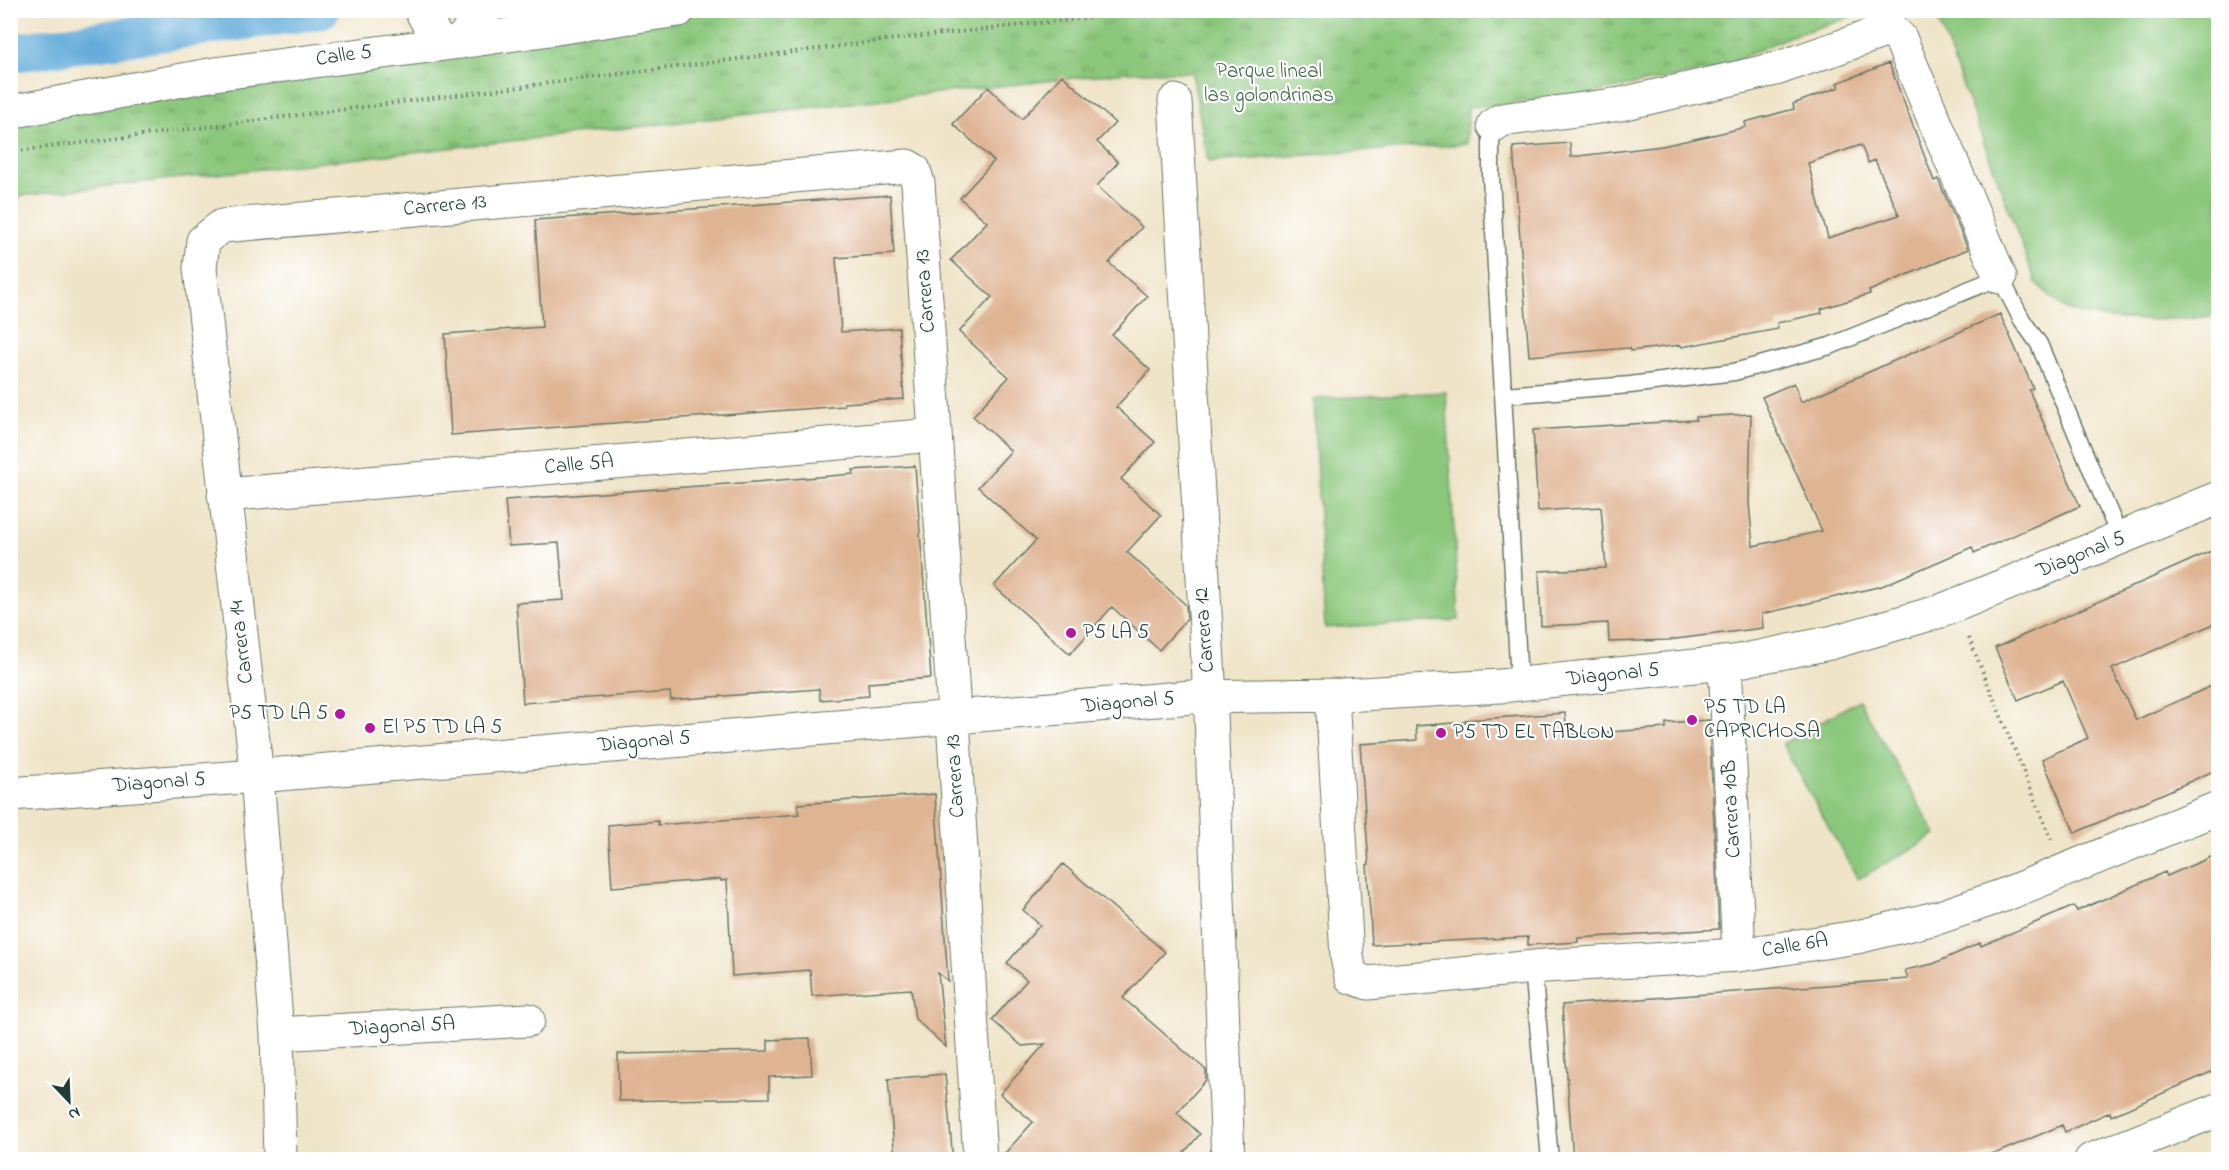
<svg xmlns="http://www.w3.org/2000/svg" width="2229" height="1170" viewBox="0 0 2229 1170" font-family="'Indie Flower',sans-serif">
<style>
.grass{fill:url(#grass-tufts);stroke:#558258;stroke-width:1.5}
.pitch{fill:#8bc77c;stroke:#558258;stroke-width:1.5}
.lines{fill:none;stroke-linecap:round;stroke-linejoin:round}
.canal{stroke:#62aad9;stroke-width:39}
.building{fill:#dfb493;fill-rule:evenodd}
.lane-casing{stroke:#687768;stroke-width:19}
.street-casing{stroke:#687768;stroke-width:35}
.secondary-casing{stroke:#687768;stroke-width:35}
.path{stroke:#687768;stroke-width:4;stroke-dasharray:1.5 4.5;stroke-linecap:butt}
.lane{stroke:#fff;stroke-width:16}
.street{stroke:#fff;stroke-width:33}
.secondary{stroke:#fff;stroke-width:33}
.poi-dot{fill:#b5179e;stroke:#fff;stroke-width:2}
.labels{text-anchor:middle;dominant-baseline:central;stroke-width:4.5;stroke-linejoin:round;paint-order:stroke}
.street-label{font-size:21px;fill:#1f3d34;stroke:#fff}
.park-label{font-size:21px;fill:#3f664a;stroke:#fff}
.poi-label{font-size:21px;fill:#1f3d34;stroke:#fff;text-anchor:start}
</style>
<defs>
<pattern id="grass-tufts" width="24" height="20" patternUnits="userSpaceOnUse" patternTransform="scale(1.5)"><rect width="24" height="20" fill="#8bc77c"/><path d="M3 7l-1-3M5 7V3M7 7l1-3M15 17l-1-3M17 17v-4M19 17l1-3" fill="none" stroke="#71a366"/></pattern>
</defs>
<rect width="100%" height="100%" fill="#fff"/>
<filter id="ink" filterUnits="userSpaceOnUse"><feTurbulence type="fractalNoise" baseFrequency=".0167" numOctaves="2"/><feDisplacementMap in="SourceGraphic" scale="12" xChannelSelector="R" yChannelSelector="G"/><feConvolveMatrix kernelMatrix="1 2 1 2 8 2 1 2 1" color-interpolation-filters="sRGB"/></filter>
<filter id="wash" filterUnits="userSpaceOnUse"><feTurbulence type="fractalNoise" baseFrequency=".008" numOctaves="4" result="noise"/><feDisplacementMap in="SourceGraphic" scale="24" xChannelSelector="R" yChannelSelector="G"/><feGaussianBlur stdDeviation="1.35" result="paint"/><feColorMatrix in="noise" values="0 0 0 0 0 0 0 0 0 0 0 0 0 0 0 0 0 1.4 0 .05"/><feComposite in="paint" operator="in"/></filter>
<g filter="url(#wash)">
<rect width="100%" height="100%" fill="#efe4c8"/>
<!-- grass -->
<path class="grass" d="M671,11H1870L1788,37L1717,69L1561,99L1468,107L1467,144L1208,162L1192,72H1127L11,197V113Z"/>
<!-- pitch -->
<path class="pitch" d="M1935,11H2218V316L2150,320L2104,318L2066,310L2036,283Z
M1446,392L1459,620L1325,628L1313,399Z
M1859,700L1936,835L1858,879L1782,744Z"/>
<g class="lines">
<!-- canal -->
<path class="canal" d="M10,53L320,10"/>
</g>
<g id="blocks">
<!-- building -->
<path class="building" d="M1889,63L1934,181L1938,179L1968,249L1869,291L1870,294L1821,309L1822,313L1777,323L1778,329L1682,347L1681,345L1630,351L1629,348L1529,356L1513,147L1570,143L1571,157L1662,146L1717,134L1746,127L1745,122L1794,109L1793,104L1839,87L1837,83ZM1861,145L1868,163L1875,160L1899,215L1828,238L1808,163Z
M1062,75L1115,123L1097,142L1118,162L1097,186L1142,227L1109,263L1147,296L1112,335L1150,370L1116,407L1155,442L1121,479L1161,515L1127,552L1186,605L1187,619L1159,650L1112,607L1070,654L994,586L1036,540L978,487L1011,451L973,416L1009,377L959,332L992,297L951,260L987,222L960,198L994,161L953,124L988,87L1022,119Z
M890,195L894,254L836,258L841,332L899,328L904,399L844,403V406L451,435L445,334L542,327L535,220Z
M2000,314L2033,388L2029,390L2080,506L1974,553L1972,547L1882,586L1762,614L1763,628L1668,640L1609,642L1608,623L1541,626L1539,571L1606,568L1601,507L1538,511L1533,430L1696,420V417L1751,414L1749,503L1753,546L1822,531L1762,397L1794,383L1801,402Z
M915,466L931,678L868,683L869,696L820,700L819,689L671,700L670,692L523,703L516,603L564,600L559,543L509,546L505,500L755,482L854,474L853,470Z
M2218,548V622L2112,669L2136,720L2218,683V769L2075,833L2042,759L2088,738L2063,681L2018,700L1995,648Z
M1565,713L1567,735L1666,728V723L1709,720L1719,929L1578,938V942L1528,945V937L1372,945L1367,865L1369,864L1360,744L1417,740L1416,726L1465,722V720Z
M935,794L948,981L938,973L946,1047L915,1019L911,989L812,996L810,970L732,976L727,880L721,881V879L612,887L608,825L658,821V825L799,814L798,804Z
M2218,854V1069L2111,1116L2110,1112L2065,1132L2062,1125L1999,1152L1962,1160H1573L1562,1005L1908,979L1905,970L1933,964L1980,943L1981,946L2074,906L2077,911L2165,872L2167,876Z
M1063,864L1165,952L1123,998L1206,1070V1080L1177,1113L1200,1134L1178,1160H999L1033,1122L1000,1094L1045,1044L1022,1046L992,1020L1027,980L1007,963L1040,925L1023,910Z
M810,1038L812,1075L769,1077V1098L619,1101L618,1054L768,1051V1040Z
M945,1074L953,1160H895L888,1079Z"/>
</g>
</g>
<g filter="url(#ink)">
<use href="#blocks" fill-opacity="0" stroke="#687768" stroke-width="1.5"/>
<g class="lines">
<defs>
<path id="lane" d="M1494,125L1491,133V177L1518,664L1516,684
M1504,395L1630,385L1734,372L1830,346L2000,277L2022,320L2039,344L2120,538
M1533,967L1550,1160"/>
<path id="street" d="M421,10L439,43
M460,42L485,10
M1175,101L1211,714L1228,1160
M1494,125L1501,120L1621,104L1776,69L1891,29L1900,38L2000,277
M224,495L934,435
M1722,663L1726,683L1739,955
M1332,696L1347,957L1351,977L1368,983L1545,966L1739,955L1857,937L1940,917L2004,895L2218,808
M10,794L257,776L1192,697L1343,695L1500,686L1734,662L1830,643L1941,611L2218,498
M277,1034L528,1020
M280,1160L277,1034L257,776L200,268L203,241L222,226L907,166L914,170L918,183L953,696L954,735L980,1160
M2091,1160L2218,1110"/>
<path id="secondary" d="M10,112L215,74L460,42L679,10"/>
</defs>
<!-- lane casing -->
<use href="#lane" class="lane-casing"/>
<!-- street casing -->
<use href="#street" class="street-casing"/>
<!-- secondary casing -->
<use href="#secondary" class="secondary-casing"/>
<!-- path -->
<path class="path" d="M10,152L887,40L1158,10
M1969,638L2051,839"/>
<!-- lane -->
<use href="#lane" class="lane"/>
<!-- street -->
<use href="#street" class="street"/>
<!-- secondary -->
<use href="#secondary" class="secondary"/>
</g>
</g>
<!-- markers -->
<g class="poi-dot">
<circle cx="1071" cy="633" r="6"/>
<circle cx="340" cy="714" r="6"/>
<circle cx="1692" cy="720" r="6"/>
<circle cx="370" cy="728" r="6"/>
<circle cx="1441" cy="733" r="6"/>
</g>
<g class="labels">
<!-- street labels -->
<g class="street-label">
<text transform="translate(344 56) rotate(-8)">Calle 5</text>
<text transform="translate(445 206) rotate(-5)">Carrera 13</text>
<text transform="translate(926 291) rotate(-94)">Carrera 13</text>
<text transform="translate(579 465) rotate(-5)">Calle 5A</text>
<text transform="translate(2081 555) rotate(-22)">Diagonal 5</text>
<text transform="translate(1205 630) rotate(-94)">Carrera 12</text>
<text transform="translate(242 642) rotate(-97)">Carrera 14</text>
<text transform="translate(1613 675) rotate(-6)">Diagonal 5</text>
<text transform="translate(1128 703) rotate(-5)">Diagonal 5</text>
<text transform="translate(644 742) rotate(-5)">Diagonal 5</text>
<text transform="translate(956 776) rotate(-93)">Carrera 13</text>
<text transform="translate(159 783) rotate(-4)">Diagonal 5</text>
<text transform="translate(1732 809) rotate(-93)">Carrera 10B</text>
<text transform="translate(1795 946) rotate(-9)">Calle 6A</text>
<text transform="translate(402 1027) rotate(-3)">Diagonal 5A</text>
</g>
<!-- park labels -->
<g class="park-label">
<text x="1269" y="72">Parque lineal<tspan x="1269" dy="24">las golondrinas</tspan></text>
</g>
<!-- poi labels -->
<g class="poi-label">
<text x="1083" y="633">P5 LA 5</text>
<text x="1704" y="708">P5 TD LA<tspan x="1704" dy="24">CAPRICHOSA</tspan></text>
<text x="328" y="714" text-anchor="end">P5 TD LA 5</text>
<text x="382" y="728">El P5 TD LA 5</text>
<text x="1453" y="733">P5 TD EL TABLON</text>
</g>
</g>
<!-- margin -->
<rect width="2229" height="1170" fill="none" stroke="#fff" stroke-width="36"/>
<!-- north arrow -->
<g transform="translate(69 1101) rotate(157)" stroke="#ffffff" stroke-width="4.5" paint-order="stroke">
<path d="M0-4.5L10 22L0 15L-10 22Z" fill="#1f3d34"/>
<text y="-9" font-size="16" font-weight="bold" text-anchor="middle" fill="#1f3d34">N</text>
</g>
</svg>
